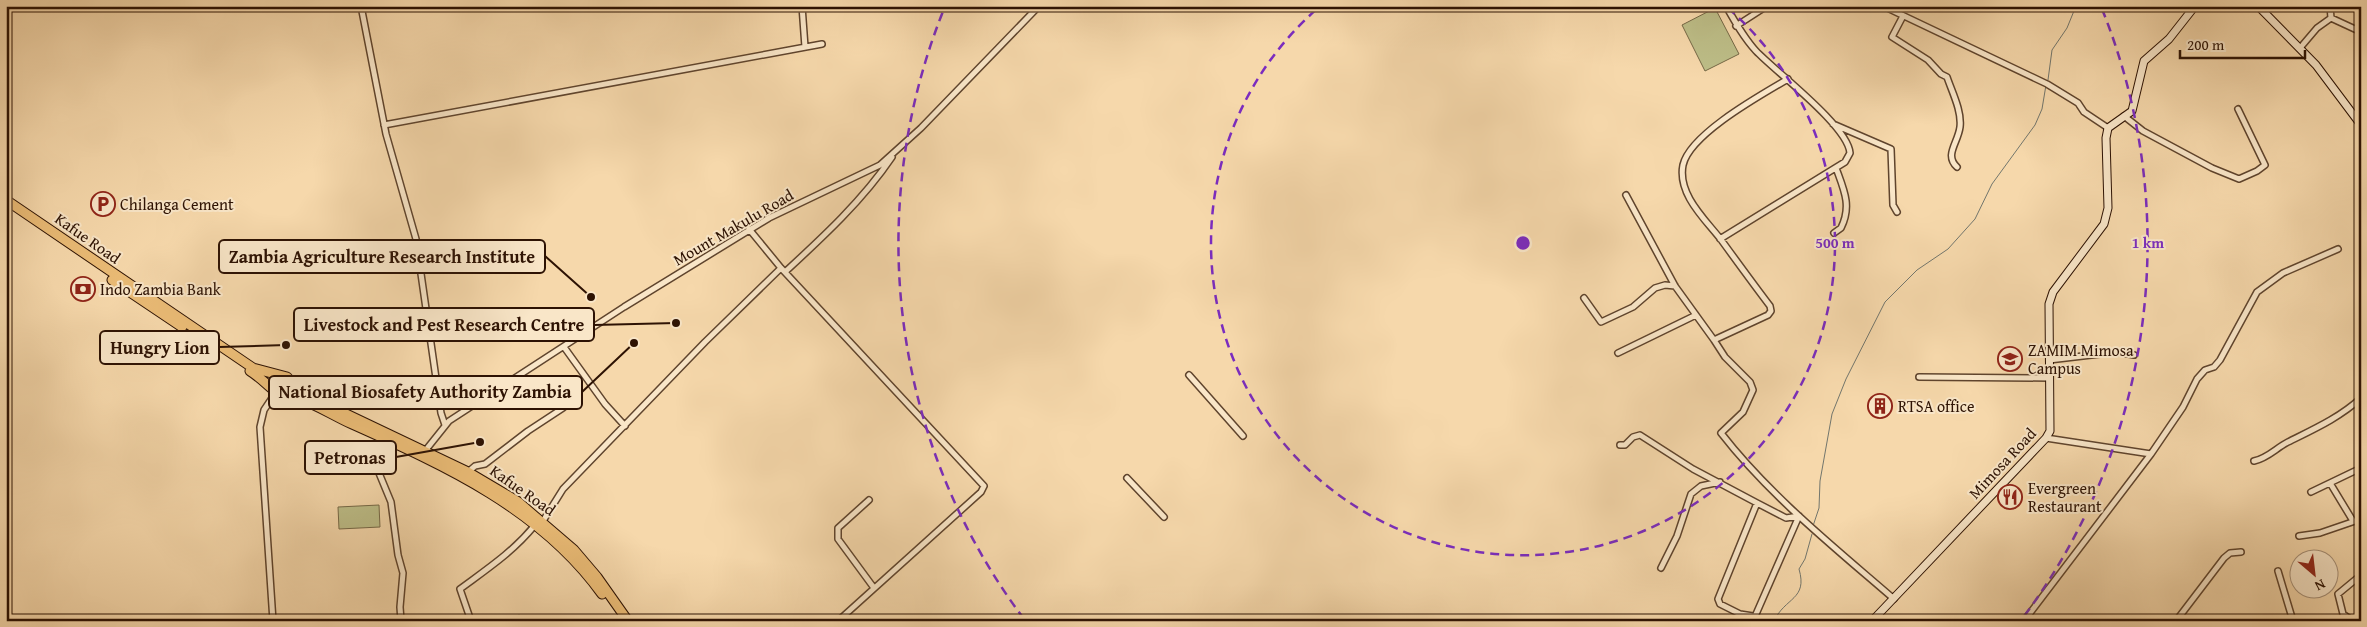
<svg xmlns="http://www.w3.org/2000/svg" width="2367" height="627" viewBox="0 0 2367 627" font-family="'Gentium Book Plus',serif">
<style>
.green{fill:#bdbe88;stroke:#756846}
.lines{fill:none;stroke-linecap:round;stroke-linejoin:round}
.stream{stroke:#72766d;stroke-width:1}
.street-casing{stroke:#5f442d;stroke-width:8}
.secondary-casing{stroke:#2d1203;stroke-width:9}
.highway-casing{stroke:#2d1203;stroke-width:11}
.street{stroke:#f9e6c8;stroke-width:5}
.secondary{stroke:#f9e6c8;stroke-width:7}
.highway{stroke:#ebbc76;stroke-width:9}
.ring{fill:none;stroke:#7b2cbf;stroke-width:2.5;stroke-dasharray:9 6}
.labels{text-anchor:middle;dominant-baseline:central;stroke-width:4;stroke-linejoin:round;paint-order:stroke}
.poi-label{font-size:16px;fill:#2d1203;stroke:#f9e6c8;text-anchor:start}
.street-label{font-size:16px;fill:#2d1203;stroke:#f9e6c8}
.centre{fill:#7b2cbf;stroke:#f9e6c8;stroke-width:2.5}
.ring-label{font-size:15px;text-anchor:middle;font-weight:bold;fill:#7b2cbf;stroke:#f9e6c8;stroke-width:4;stroke-linejoin:round;paint-order:stroke}
.leader{fill:none;stroke:#2d1203;stroke-width:2}
.callout-dot{fill:#2d1203;stroke:#f9e6c8;stroke-width:2}
.callout{fill:#f9e6c8;stroke:#2d1203;stroke-width:2}
.callout-label{font-size:18px;text-anchor:middle;font-weight:bold;fill:#2d1203}
</style>
<rect width="100%" height="100%" fill="#f6d8ab"/>
<filter id="stains"><feTurbulence type="fractalNoise" baseFrequency=".004" numOctaves="4"/><feColorMatrix values="0 0 0 0 .2 0 0 0 0 .09 0 0 0 0 .02 0 0 0 .5 -.17"/></filter>
<radialGradient id="worn" r=".72"><stop offset=".6" stop-color="#630" stop-opacity="0"/><stop offset="1" stop-color="#630" stop-opacity=".3"/></radialGradient>
<!-- green -->
<path class="green" d="M1715,8L1739,54L1705,71L1682,25Z
M379,505L380,527L339,529L338,507Z"/>
<g class="lines">
<!-- stream -->
<path class="stream" d="M2048,80L2052,50L2067,28L2076,6
M1813,526L1819,508L1820,481L1832,414L1846,379L1885,302L1917,270L1948,249L1975,219L1992,184L2035,125L2042,109L2046,85
M1774,621C1785,597 1808,600 1799,569L1805,559L1812,534"/>
<defs>
<path id="street" d="M361,6L386,134L416,239L441,413L445,425
M802,6L805,47
M1883,6L2047,84L2078,103L2084,112L2108,128
M1903,16L1892,37L1928,60L1941,74L1947,77C1952,92 1962,111 1960,127C1958,143 1944,155 1957,167
M2331,18L2357,30L2361,35
M1736,26L1767,6
M2300,48L2317,28L2331,18L2330,6
M2124,116L2143,131L2212,168L2239,179L2257,171L2265,165L2238,109
M1833,124L1891,149L1893,205L1897,212
M384,125L822,44
M1626,195L1675,286L1714,340L1768,315L1771,311L1770,306C1754,285 1738,263 1722,241C1707,221 1677,195 1683,165C1690,134 1761,95 1788,79
M749,229L781,268L984,486L981,492L838,621
M1834,233L1841,228C1852,206 1844,190 1836,168
M1720,239L1845,162L1850,153C1848,126 1776,72 1756,51C1744,38 1735,22 1726,6
M785,272C823,237 863,200 892,157
M1584,298L1601,322L1633,307L1655,288L1665,285L1675,286
M1714,340L1725,357L1750,382L1753,390L1743,412L1721,433C1770,496 1834,547 1894,599
M564,347L605,404L625,426
M1618,353L1696,315
M2049,360L2117,352L2134,355
M1189,375L1243,436
M1919,377L2050,378
M387,441L379,459V473L391,502L398,555L403,573L400,607L401,621
M1620,445H1625L1633,437L1640,435L1693,469L1757,503L1786,518L1799,516
M425,451L449,421L624,307L769,218L880,165L921,128L1039,6
M2151,454L2183,407L2197,379L2205,370L2214,367L2220,360L2257,292L2283,273L2338,249
M2254,461C2268,458 2276,448 2288,442C2314,429 2339,418 2361,398
M468,472L475,466L485,464L528,431L563,408
M1127,478L1164,517
M2330,483L2353,521
M2311,492L2361,468
M869,500L838,528V539L874,588
M543,521L563,489L705,342L781,268
M2299,536L2320,533L2361,519
M1661,568L1677,536L1691,494L1701,486L1720,482
M2278,571L2293,621
M1753,616L1740,614L1720,604L1718,599L1757,503
M273,621L260,427L264,410L276,392
M471,621L460,589C487,569 513,552 535,525
M517,621L519,619
M1753,621L1799,516
M2024,621L2151,454L2046,438
M2176,621L2224,558L2230,553L2241,552
M2353,621L2343,614L2338,594L2361,575"/>
<path id="secondary" d="M2258,6L2316,65L2361,125
M1872,621L2046,438L2050,431L2049,304L2053,292L2104,224L2108,208L2106,138L2108,128L2132,111L2144,61L2169,39L2195,6"/>
<path id="highway" d="M6,200L253,368L287,377L300,392L468,472L517,501L574,550L597,577L628,621
M112,280L182,327
M250,371C260,377 267,385 276,392C281,396 291,396 297,398C316,404 334,416 352,424C446,466 541,509 602,594"/>
</defs>
<!-- street casing -->
<use href="#street" class="street-casing"/>
<!-- secondary casing -->
<use href="#secondary" class="secondary-casing"/>
<!-- highway casing -->
<use href="#highway" class="highway-casing"/>
<!-- street -->
<use href="#street" class="street"/>
<!-- secondary -->
<use href="#secondary" class="secondary"/>
<!-- highway -->
<use href="#highway" class="highway"/>
</g>
<!-- distance rings -->
<g class="ring">
<path d="M1728 8A312 312 0 1 1 1318 8"/>
<path d="M1024 619A625 625 0 0 1 944 9M2102 9A625 625 0 0 1 2022 619"/>
</g>
<!-- icons -->
<defs>
<symbol id="parking-ring" viewBox="-11 -11 22 22"><circle r="9.5" fill="#f9e6c8" stroke="#8f2418" stroke-width="1.5"/><path d="M-3.5-5.5H1a3.5 3.5 0 0 1 0 7H-1V5.5H-3.5ZM-1-3.4V-.6H.8a1.4 1.4 0 0 0 0-2.8Z" fill="#8f2418"/></symbol>
<symbol id="bank-ring" viewBox="-11 -11 22 22"><circle r="9.5" fill="#f9e6c8" stroke="#8f2418" stroke-width="1.5"/><path d="M-6-4H6V4H-6ZM0-2.3a2.3 2.3 0 1 0 0 4.6a2.3 2.3 0 1 0 0-4.6Z" fill="#8f2418"/></symbol>
<symbol id="university-ring" viewBox="-11 -11 22 22"><circle r="9.5" fill="#f9e6c8" stroke="#8f2418" stroke-width="1.5"/><path d="M0-5L7-2L0 1L-7-2ZM-4 1L0 2.5L4 1V4Q0 6-4 4Z" fill="#8f2418"/></symbol>
<symbol id="building-ring" viewBox="-11 -11 22 22"><circle r="9.5" fill="#f9e6c8" stroke="#8f2418" stroke-width="1.5"/><path d="M-4-6H4V6H1V3H-1V6H-4ZM-2.5-4.3h1.7v1.8h-1.7ZM.8-4.3h1.7v1.8H.8ZM-2.5-1h1.7V.8h-1.7ZM.8-1h1.7V.8H.8Z" fill="#8f2418"/></symbol>
<symbol id="restaurant-ring" viewBox="-11 -11 22 22"><circle r="9.5" fill="#f9e6c8" stroke="#8f2418" stroke-width="1.5"/><path d="M-5-6h1v4h1v-4h1v4h1v-4h1v5L-1.5 .5V6h-2V.5L-5-1ZM5-6V6H3V1.5H1.5Q1.5-4 5-6Z" fill="#8f2418"/></symbol>
</defs>
<g fill-rule="evenodd">
<use href="#parking-ring" x="89" y="190" width="28" height="28"/>
<use href="#bank-ring" x="69" y="275" width="28" height="28"/>
<use href="#university-ring" x="1996" y="345" width="28" height="28"/>
<use href="#building-ring" x="1866" y="392" width="28" height="28"/>
<use href="#restaurant-ring" x="1996" y="483" width="28" height="28"/>
</g>
<g class="labels">
<!-- poi labels -->
<g class="poi-label">
<text x="120" y="204">Chilanga Cement</text>
<text x="100" y="289">Indo Zambia Bank</text>
<text x="2028" y="350">ZAMIM Mimosa<tspan x="2028" dy="18">Campus</tspan></text>
<text x="1898" y="406">RTSA office</text>
<text x="2028" y="488">Evergreen<tspan x="2028" dy="18">Restaurant</tspan></text>
</g>
<!-- street labels -->
<g class="street-label">
<text transform="translate(733 227) rotate(-30)">Mount Makulu Road</text>
<text transform="translate(88 238) rotate(35)">Kafue Road</text>
<text transform="translate(2002 463) rotate(-47)">Mimosa Road</text>
<text transform="translate(523 490) rotate(35)">Kafue Road</text>
</g>
</g>
<circle cx="1523" cy="243" r="8" class="centre"/>
<g class="ring-label">
<text x="1835" y="248">500 m</text>
<text x="2148" y="248">1 km</text>
</g>
<!-- callouts -->
<path class="leader" d="M591 297L545 256M676 323L594 325M286 345L219 347M634 343L582 392M480 442L396 457"/>
<g class="callout-dot">
<circle cx="591" cy="297" r="5"/>
<circle cx="676" cy="323" r="5"/>
<circle cx="286" cy="345" r="5"/>
<circle cx="634" cy="343" r="5"/>
<circle cx="480" cy="442" r="5"/>
</g>
<g class="callout">
<rect x="219" y="240" width="326" height="33" rx="5"/>
<rect x="294" y="308" width="300" height="33" rx="5"/>
<rect x="100" y="331" width="119" height="33" rx="5"/>
<rect x="269" y="376" width="313" height="33" rx="5"/>
<rect x="305" y="441" width="91" height="33" rx="5"/>
</g>
<g class="callout-label">
<text x="382" y="263">Zambia Agriculture Research Institute</text>
<text x="444" y="331">Livestock and Pest Research Centre</text>
<text x="160" y="354">Hungry Lion</text>
<text x="425" y="398">National Biosafety Authority Zambia</text>
<text x="350" y="464">Petronas</text>
</g>
<!-- margin -->
<rect width="2367" height="627" fill="none" stroke="#f6d8ab" stroke-width="25"/>
<rect x="8" y="8" width="2352" height="612" fill="none" stroke="#2d1203" stroke-width="2.5"/>
<rect x="12" y="12" width="2342" height="602" fill="none" stroke="#2d1203"/>
<!-- north arrow -->
<g transform="translate(2314 574) rotate(152)"><circle r="24" fill="#f9e6c8" stroke="#a79179"/>
<path d="M0-4L9 19L0 12L-9 19Z" fill="#8f2418"/>
<text y="-8" font-size="14" font-weight="bold" text-anchor="middle" fill="#2d1203">N</text>
</g>
<!-- scale -->
<path d="M2180 50v8h125v-8" fill="none" stroke="#2d1203" stroke-width="2.5"/>
<text x="2187" y="50" font-size="15" fill="#2d1203" stroke="#f9e6c8" stroke-width="4" paint-order="stroke">200 m</text>
<rect width="100%" height="100%" filter="url(#stains)"/>
<rect width="100%" height="100%" fill="url(#worn)"/>
</svg>
